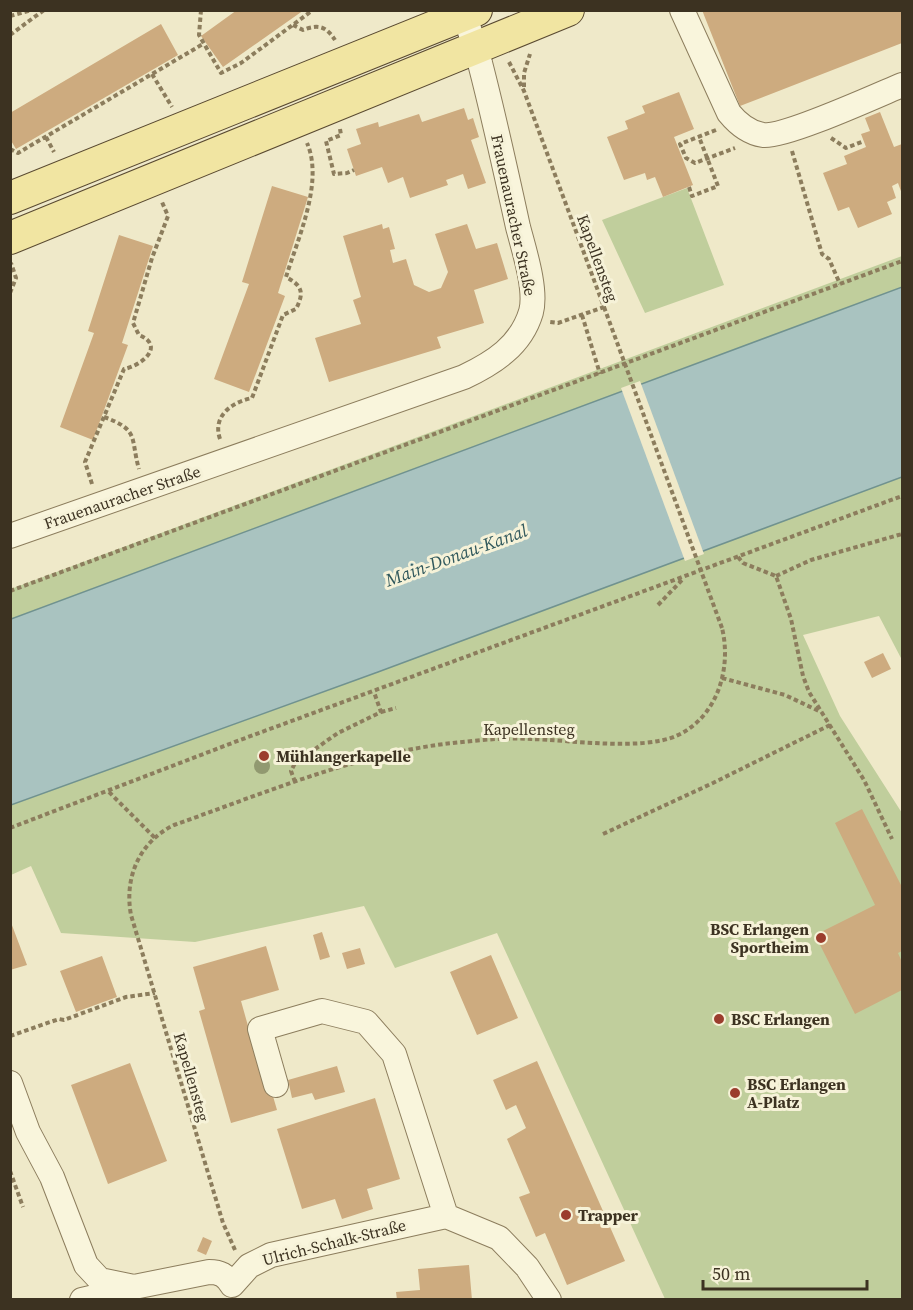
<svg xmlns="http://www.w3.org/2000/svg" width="913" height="1310" viewBox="0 0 913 1310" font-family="'Source Serif 4',serif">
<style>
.green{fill:#c0ce9c}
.water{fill:#a9c3c0;stroke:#70928f;stroke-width:1.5}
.pier{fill:#efe9c9}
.building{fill:#cdab7f}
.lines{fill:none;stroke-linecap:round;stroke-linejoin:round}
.minor-casing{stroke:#8c7d5d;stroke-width:26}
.major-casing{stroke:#5a4a31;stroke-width:34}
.path{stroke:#8c7d5d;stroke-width:4;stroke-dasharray:4.5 3;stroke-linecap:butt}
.minor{stroke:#f9f5dc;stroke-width:24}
.major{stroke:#f1e5a2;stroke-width:32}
.path-bridge{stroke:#8c7d5d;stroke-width:4;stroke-dasharray:4.5 3;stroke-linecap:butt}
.tree{fill:#919970}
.poi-dot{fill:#9b3d2d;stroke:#f6f2d8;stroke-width:2}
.labels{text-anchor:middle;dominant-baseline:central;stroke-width:6;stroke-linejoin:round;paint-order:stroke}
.street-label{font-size:16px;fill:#3c3221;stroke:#f6f2d8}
.poi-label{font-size:16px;font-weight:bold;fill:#3c3221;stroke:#f6f2d8;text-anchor:start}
.water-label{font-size:18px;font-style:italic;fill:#30585c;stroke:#f6f2d8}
</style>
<rect width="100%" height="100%" fill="#efe9c9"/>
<!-- green -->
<path class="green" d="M687,188L724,285L645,313L602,220Z
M902,256V287L11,619V589Z
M902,477V660L879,616L803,635L840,716L902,813V1299H665L497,933L395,968L364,906L195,942L61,933L31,866L11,875V805L378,672Z"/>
<!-- water -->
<path class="water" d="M902,287V477L378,672L11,805V619Z"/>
<!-- pier -->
<path class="pier" d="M640,381L704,554L685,561L621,388Z"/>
<!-- building -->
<path class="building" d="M237,10H304L223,67L201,36Z
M702,10H902V43L740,106Z
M161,24L178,55L16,149L10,139V113Z
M679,92L694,129L674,137L693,185L663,197L655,177L647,180L645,173L624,180L607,137L628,129L625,121L645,113L642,106Z
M464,108L468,120L473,118L479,137L471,140L486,183L468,189L463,174L446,180L448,185L410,198L403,177L388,183L382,167L356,176L347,149L361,144L356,129L378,122L379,127L419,114L422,122Z
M880,112L894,147L902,144V194L898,183L892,186L896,198L887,202L892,214L858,228L849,207L838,211L823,173L847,164L844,156L866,147L861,134L870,131L865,118Z
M272,186L308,197L278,293L285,296L249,392L214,379L249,284L242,282Z
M382,224L383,229L389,227L395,249L390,250L393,263L406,259L414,285L429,292L441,288L448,272L435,234L467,224L476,249L497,243L508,279L474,290L484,323L437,337L441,348L329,382L315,338L361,324L353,300L361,297L343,236Z
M119,235L153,246L122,343L128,345L93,440L60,427L94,333L88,331Z
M883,653L891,669L872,678L864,662Z
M862,809L902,887V951L898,953L902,962V990L855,1014L815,935L875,905L835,823Z
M10,920L27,965L10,970Z
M322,932L330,957L320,960L313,935Z
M266,946L279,990L241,1001L250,1033L254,1031L277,1110L231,1123L199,1011L205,1009L193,967Z
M360,948L365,964L347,969L342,953Z
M491,955L518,1018L477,1035L450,972Z
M102,956L117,997L76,1012L60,971Z
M537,1061L625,1261L567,1285L545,1233L536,1237L519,1197L530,1193L507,1139L526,1128L516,1105L506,1110L493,1080Z
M130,1063L167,1161L108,1184L71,1085Z
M337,1066L345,1092L315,1100L312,1093L292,1098L288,1080Z
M375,1098L400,1179L367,1189L373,1209L342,1219L335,1199L302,1209L277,1129Z
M203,1237L212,1241L206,1255L197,1251Z
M469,1265L472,1300H397L396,1292L420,1290L418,1269Z"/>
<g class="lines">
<defs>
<path id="minor" d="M682,10L729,113C738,124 750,133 763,135C784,138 878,95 902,85
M10,536L464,377C493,363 521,346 531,312C537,290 524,250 518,227C506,172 494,117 480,63C476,45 467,28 464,10
M10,1083L28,1132L52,1177L86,1265L100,1280L134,1287L209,1272C220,1272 226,1275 232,1285L249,1266L271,1255L446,1216L499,1238L527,1267L549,1300
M276,1085L260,1029L322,1011L366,1022L394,1054L446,1216
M82,1300L129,1289"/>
<path id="major" d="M10,198L476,10
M10,238L568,10"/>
</defs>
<!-- minor casing -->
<use href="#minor" class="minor-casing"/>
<!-- major casing -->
<use href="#major" class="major-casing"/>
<!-- path -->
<path class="path" d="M201,10L199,35L221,73L241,63L313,10
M10,16L32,10
M293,25L303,30C318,24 326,26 335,40
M10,35L44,10
M509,62L524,91L604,307L558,323L550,322
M152,74L172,107
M524,87V73L530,54
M340,129L341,135L326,141L334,174L347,173L354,170
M716,130L680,144L686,158L695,163L735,148
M46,137L54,152
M831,138L846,148L864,141
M10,149L18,153L203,44
M792,151L822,254L829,259L840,284
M689,187L692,196L718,186L699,137
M10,293L16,278L11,263
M582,315L600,374
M104,417C140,430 130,438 139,469
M220,439C212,416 232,402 252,398L283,315L296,309C304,293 303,286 286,277C298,238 324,182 307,143
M92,484L85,462L124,369C141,366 166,346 139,335L133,323L152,258L168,216L162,202
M738,557L743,563L776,576L791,619L803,676L809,692L864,780L892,839
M776,576L811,560L902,534
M10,591L902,261
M658,605L683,579
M722,678L785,695L821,712
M381,712L396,708
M295,782L291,771L295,763L338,733L381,712L374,692
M109,792L155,838
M10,828L240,740L902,496
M603,834L713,783L830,725
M10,1036L59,1019L64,1020L126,997L155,993
M10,1171L23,1207
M235,1250L223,1223L131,915C124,878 139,842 174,825C262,794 351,756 444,744C472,741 502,737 531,739C569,740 641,751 676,736C717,718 732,669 722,628"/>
<!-- minor -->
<use href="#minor" class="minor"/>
<!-- major -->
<use href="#major" class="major"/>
<!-- path-bridge -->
<path class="path-bridge" d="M604,307L722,628"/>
</g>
<!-- trees -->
<circle class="tree" cx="262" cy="766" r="8"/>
<!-- markers -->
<g class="poi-dot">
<circle cx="264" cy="756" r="6"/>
<circle cx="821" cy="938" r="6"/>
<circle cx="719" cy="1019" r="6"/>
<circle cx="735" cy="1093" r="6"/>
<circle cx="566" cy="1215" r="6"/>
</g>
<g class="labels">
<!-- street labels -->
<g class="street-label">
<text transform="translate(514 215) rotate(78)">Frauenauracher Straße</text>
<text transform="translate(598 258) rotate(70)">Kapellensteg</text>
<text transform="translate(122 497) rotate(-19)">Frauenauracher Straße</text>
<text x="529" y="729">Kapellensteg</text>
<text transform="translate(192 1077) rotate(74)">Kapellensteg</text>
<text transform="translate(334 1242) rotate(-14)">Ulrich-Schalk-Straße</text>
</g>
<!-- poi labels -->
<g class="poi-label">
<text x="276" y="756">Mühlangerkapelle</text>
<text x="809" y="929" text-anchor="end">BSC Erlangen<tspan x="809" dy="18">Sportheim</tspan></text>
<text x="731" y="1019">BSC Erlangen</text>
<text x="747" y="1084">BSC Erlangen<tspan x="747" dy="18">A-Platz</tspan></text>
<text x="578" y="1215">Trapper</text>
</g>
<!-- water labels -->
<g class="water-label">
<text transform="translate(456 555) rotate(-20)">Main-Donau-Kanal</text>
</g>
</g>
<!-- border -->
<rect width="913" height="1310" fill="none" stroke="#3c3221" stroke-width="24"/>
<!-- scale -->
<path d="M703 1280v9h164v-9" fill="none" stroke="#3c3221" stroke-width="3"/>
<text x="712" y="1280" font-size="18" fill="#3c3221" stroke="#f6f2d8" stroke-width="4.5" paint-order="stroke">50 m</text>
</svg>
